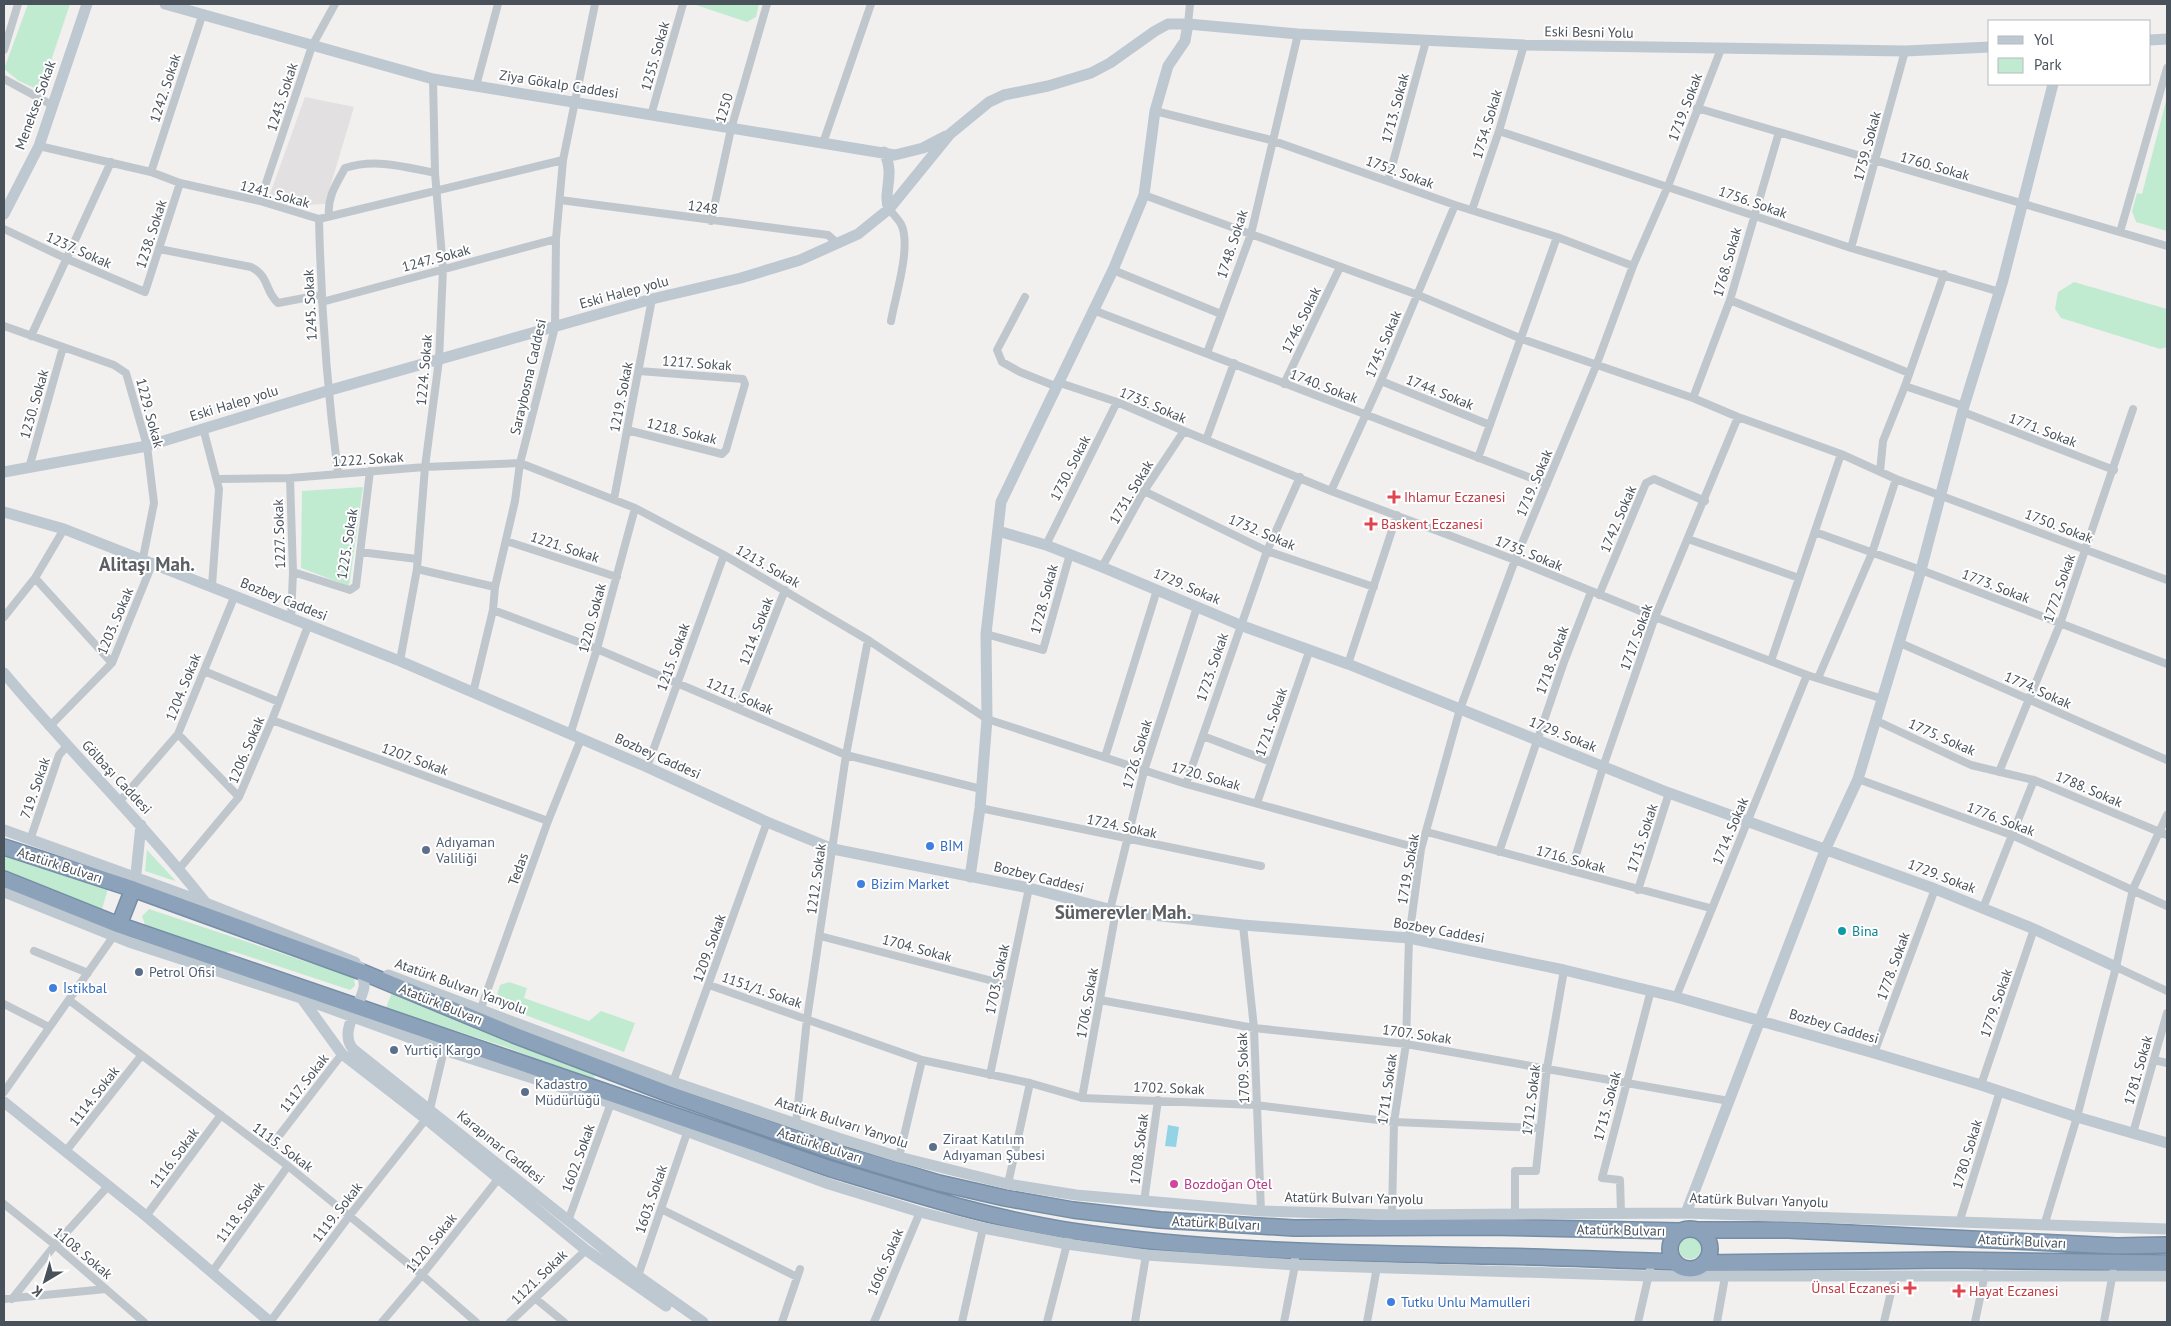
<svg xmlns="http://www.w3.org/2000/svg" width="2171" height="1326" viewBox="0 0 2171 1326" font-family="'PT Sans',sans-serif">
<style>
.education{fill:#e2e0e0}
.green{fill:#c1ebd1}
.water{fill:#92d4e5}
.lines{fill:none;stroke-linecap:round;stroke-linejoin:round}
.highway-casing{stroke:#768da6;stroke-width:18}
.street{stroke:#bfc7cd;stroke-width:8}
.secondary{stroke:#bec8d1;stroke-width:11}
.highway{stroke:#8ba2ba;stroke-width:15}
.health-dot{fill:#e0444e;stroke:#fff;stroke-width:2}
.shop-dot{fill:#3f7fe0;stroke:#fff;stroke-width:2}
.service-dot{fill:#5c6f8a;stroke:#fff;stroke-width:2}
.culture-dot{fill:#0f9aa8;stroke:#fff;stroke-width:2}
.hotel-dot{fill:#d1479c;stroke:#fff;stroke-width:2}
.labels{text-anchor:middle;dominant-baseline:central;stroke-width:4;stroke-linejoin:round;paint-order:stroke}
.street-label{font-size:14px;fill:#49525b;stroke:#fff}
.health-label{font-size:14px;fill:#be3a42;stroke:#fff;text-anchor:start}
.service-label{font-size:14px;fill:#4e5e75;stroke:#fff;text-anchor:start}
.shop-label{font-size:14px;fill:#366cbe;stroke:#fff;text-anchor:start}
.culture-label{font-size:14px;fill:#0d838f;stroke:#fff;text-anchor:start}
.hotel-label{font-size:14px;fill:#b23c85;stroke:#fff;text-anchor:start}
.district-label{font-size:19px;font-weight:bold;fill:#5c6064;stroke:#fff}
</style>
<rect width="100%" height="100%" fill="#f2efef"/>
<!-- education -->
<path class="education" d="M305,97L354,107L325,204L306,205L270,194Z"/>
<!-- green -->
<path class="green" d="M28,4H70L41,91L19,81L4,69Z
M693,4H759L756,17L747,22Z
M2167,97V231L2136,222L2132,211L2137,193L2142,194Z
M2074,282L2167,309V347L2160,349L2061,318L2055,309L2058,292Z
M363,487L349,586L301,568L302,491Z
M147,850L175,880V881L145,871Z
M4,854L108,889L102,909L4,871Z
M149,909L325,968H332L354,976L355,986L350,990L232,951L223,953L145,925L142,916Z
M509,982L527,988L524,998L589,1021L601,1011L635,1023L624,1052L512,1010L497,995L500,985Z
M392,992L595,1075L593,1080L506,1047L386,1008Z
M1679 1248a11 11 0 1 1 22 0a11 11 0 1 1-22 0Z"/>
<!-- water -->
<path class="water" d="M1168,1125L1179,1127L1176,1147L1165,1146Z"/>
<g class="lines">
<defs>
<path id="highway" d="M4,847L133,889L362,972L514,1035L669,1094L835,1152L939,1183L1005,1198L1073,1210L1160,1220L1294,1228L1488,1227L1680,1231
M4,879L119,925L831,1169C910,1193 989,1218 1071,1231C1209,1252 1351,1253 1490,1256C1552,1257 1613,1260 1675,1262
M119,925L133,889
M1670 1249a20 20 0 1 1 40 0a20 20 0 1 1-40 0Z
M1697,1230H1788L2117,1246L2167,1245
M1704,1263L1949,1260L2167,1263"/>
</defs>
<!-- highway casing -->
<use href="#highway" class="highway-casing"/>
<!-- street -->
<path class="street" d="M1188,24L1190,4
M4,50L18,4
M4,79L52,105
M476,86L498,4
M1697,108L2167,246
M1155,111L1271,140L1455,205L1557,237L1633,266
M651,115L683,4
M1499,131L1851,248L2000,292
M823,143L871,4
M39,146L151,172L180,183L260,201L319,219L563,160
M151,172L203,13
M1388,181L1426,41
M1144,195L1418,295L1522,339L1693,398L1738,417L1841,454L1896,479L2167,580
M560,200L828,235L838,244
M260,201L312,46L335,4
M889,209C893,214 898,219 901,224C912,246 895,297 891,321
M1472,210L1499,131L1524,45
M329,215C327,197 337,183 345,168C375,158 405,167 435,173
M319,219C321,304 327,389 338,473
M711,221L731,129L767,4
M4,229L67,259L145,292L180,183
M2120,232L2167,68
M1851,248L1905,51
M159,249L251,267C270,277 264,290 278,303L320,295
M1113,270L1221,314
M1025,297L997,350L1002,362L1020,372L1055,386
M1730,300L1909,373
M322,302L556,239
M1093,310L1547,484
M4,326L114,365L126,373L147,446L154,503L143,558
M31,336L111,162
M1207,353L1251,234L1298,34
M1381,381L1490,425
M1057,382L1117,402L1184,431L1331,491L1515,560L1655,617L1807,675L1883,699
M1284,384L1340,267
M1905,386L1964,406
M1693,398L1730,300L1779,132
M1963,412L2114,470
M203,428L219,489L212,586
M627,430L722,454L726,450L745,384L743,379L639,371
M1206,440L1234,363
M1478,458L1557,237
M29,468L63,347
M1880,472L1883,441L1905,386L1944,274
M290,478L293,572L291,619
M219,479L290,478L425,467L520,463L635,508L724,555L868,640L987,719L1186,784L1421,849
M1144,491L1267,551L1374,587
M1331,491L1381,381L1455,205
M614,499L652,299
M1815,532L1921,570L2167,664
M1688,539L1799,578
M506,541L617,577
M1046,545L1117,402
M360,552L417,559
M1102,567L1144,491L1184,431
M417,569L495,587
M293,572L350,590L356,586L370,471
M35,578L112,663
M1599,595L1646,483L1654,479L1705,501
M493,610L597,649L846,755L981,789
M4,617L35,578L64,529
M986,634L1043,650L1070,554
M1900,643L2167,760
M400,661L417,569L425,467L439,360L443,269L435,173L433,79
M1771,661L1841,454
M1348,664L1397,515
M204,671L279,702
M1818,678L1872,553L1896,479
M473,693L493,610L495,587L515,501L520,463L555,327L556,239L563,160L595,4
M738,709L785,590
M272,720L548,821
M1877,721L1971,765L2034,780L2167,835
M49,727L112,663L153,562
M178,734L239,797
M570,735L597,649L635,508
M1203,736L1271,762
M1105,757L1157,590
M647,767L724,555
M1999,772L2060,624L2133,409
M1858,779L2014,836L2167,906
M1186,784L1267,551L1300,477
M119,802L178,734L235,595
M1257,803L1310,649
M980,808L1261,866
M1427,832L1710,908
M30,840L59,755L67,746
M1499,852L1564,662L1591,592
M179,869L239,797L272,720L308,626
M1571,871L1603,767L1655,617L1738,417
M1638,890L1669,793
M1983,908L2034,780
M1110,910L1144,771L1197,607
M1243,925L1254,1028L1261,1211
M820,936L1008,985
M34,951L88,973
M2116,967L2167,991
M709,985L922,1060L1030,1083L1082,1098L1256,1105L1394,1122L1540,1128
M1676,997L1807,675
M69,1000L288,1166L422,1275L476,1322
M1100,1000L1254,1028L1406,1044L1729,1101
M4,1004L49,1027
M481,1008L548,821L581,739
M1874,1053L1935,889
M2154,1060L2167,1063
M990,1075L1029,888
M673,1082L767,822
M1981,1085L2034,929
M4,1092L115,934
M1082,1098L1116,911
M430,1109L444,1050
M796,1124L807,1019L846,755L868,640
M2133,1133L2167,1013
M268,1150L342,1054
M66,1151L141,1056
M899,1157L922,1060
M1008,1184L1030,1083
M1144,1202L1158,1100
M4,1204L55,1245L144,1322
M661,1209L797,1277
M1621,1212L1620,1180L1602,1178L1651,990
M1515,1214V1171H1536L1547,1068L1564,970
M1392,1215L1394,1122L1406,1044L1409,938L1421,849L1460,709L1515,560L1596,366L1633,266L1668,186L1721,49
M146,1216L221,1115
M568,1221L611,1103
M1959,1223L2000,1091
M2044,1226L2077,1117L2116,967L2133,889L2167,815
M212,1272L288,1166
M638,1276L688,1130
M4,1299L106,1289
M12,1299L55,1245L109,1185
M536,1299L564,1322
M270,1322L350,1215L426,1119
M382,1322L422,1275L499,1178
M510,1322L586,1250
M782,1322L800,1269
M874,1322L920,1212
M962,1322L983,1228
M1047,1322L1068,1240
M1135,1322L1146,1255
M1284,1322L1295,1265V1250
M1367,1322L1377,1267
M1638,1322L1652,1261
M1717,1322L1725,1277
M1884,1322L1895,1275
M1975,1322L1985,1274
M2104,1322L2113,1272"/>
<!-- secondary -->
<path class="secondary" d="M165,4L433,79L895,155L923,148L946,136
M2150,40L2167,39
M884,152C896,176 882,192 889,209
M4,214L39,146L87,4
M4,472L147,446L327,391L652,299L741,278L800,260L858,234L889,209L950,134L989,102L1004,95L1048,86L1091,73L1110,63L1155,31L1168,24H1188L1298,34L1524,45L1905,51L1990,47
M4,512L64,529L400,661L647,767L767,822L833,849L1029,888L1116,911L1243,925L1409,938L1564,970L1676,997L1874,1053L1981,1085L2077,1117L2167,1143
M998,531L1046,545L1102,567L1240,625L1348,664L1669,793L1935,889L2034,929L2116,967
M4,673C69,751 142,822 205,902
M4,830L206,903L355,962
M970,877L980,808L987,719L986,634L1001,502L1113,270L1144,195L1155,111L1168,66L1185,41L1188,24
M135,883L141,825
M4,892L129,942L301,998L444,1050L611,1103L829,1184L920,1212L983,1228L1067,1244L1146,1255L1295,1265L1650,1276H2167
M360,967C362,973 365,980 364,987C361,1006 338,1031 353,1049L638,1276L703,1322
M388,975L673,1082L838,1138L899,1157L1008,1184L1076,1195L1261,1211L1392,1215L1686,1213L2167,1229
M300,996L342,1054L426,1119L586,1250L666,1306
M4,1102L146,1216L270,1322
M1686,1213L1826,848L1858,779L1921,570L1964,406L2003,280L2053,84"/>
<!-- highway -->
<use href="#highway" class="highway"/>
</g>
<!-- markers -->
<g class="health-dot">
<path d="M1391.5 489.5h5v5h5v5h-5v5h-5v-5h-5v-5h5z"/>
<path d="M1368.5 516.5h5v5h5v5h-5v5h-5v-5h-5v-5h5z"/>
<path d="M1907.5 1280.5h5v5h5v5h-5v5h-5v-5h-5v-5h5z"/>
<path d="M1956.5 1283.5h5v5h5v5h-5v5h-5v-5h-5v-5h5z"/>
</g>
<g class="shop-dot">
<circle cx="930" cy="846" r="5"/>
<circle cx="861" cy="884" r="5"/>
<circle cx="53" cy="988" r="5"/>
<circle cx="1391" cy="1302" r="5"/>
</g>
<g class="service-dot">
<circle cx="426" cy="850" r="5"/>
<circle cx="139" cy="972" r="5"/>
<circle cx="394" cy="1050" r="5"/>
<circle cx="525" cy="1092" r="5"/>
<circle cx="933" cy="1147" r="5"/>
</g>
<circle class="culture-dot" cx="1842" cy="931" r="5"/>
<circle class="hotel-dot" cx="1174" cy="1184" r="5"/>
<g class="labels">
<!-- street labels -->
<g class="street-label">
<text transform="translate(1589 32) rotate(1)">Eski Besni Yolu</text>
<text transform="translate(655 56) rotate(-74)">1255. Sokak</text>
<text transform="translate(559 84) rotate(9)">Ziya Gökalp Caddesi</text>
<text transform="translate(165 88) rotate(-72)">1242. Sokak</text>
<text transform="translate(282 97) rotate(-72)">1243. Sokak</text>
<text transform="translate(35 105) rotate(-70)">Menekse. Sokak</text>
<text transform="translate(1685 107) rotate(-69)">1719. Sokak</text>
<text transform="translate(724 108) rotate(-74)">1250</text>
<text transform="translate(1395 108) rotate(-75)">1713. Sokak</text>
<text transform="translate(1487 124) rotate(-73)">1754. Sokak</text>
<text transform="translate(1867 146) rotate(-75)">1759. Sokak</text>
<text transform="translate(1935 166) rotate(16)">1760. Sokak</text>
<text transform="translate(1400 172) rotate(20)">1752. Sokak</text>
<text transform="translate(275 194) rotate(15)">1241. Sokak</text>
<text transform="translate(1753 202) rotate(19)">1756. Sokak</text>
<text transform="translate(703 207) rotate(8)">1248</text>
<text transform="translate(151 234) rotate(-72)">1238. Sokak</text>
<text transform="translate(1232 244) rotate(-72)">1748. Sokak</text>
<text transform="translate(79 250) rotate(24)">1237. Sokak</text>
<text transform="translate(436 258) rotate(-15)">1247. Sokak</text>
<text transform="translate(1727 262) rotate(-74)">1768. Sokak</text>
<text transform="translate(624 292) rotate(-15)">Eski Halep yolu</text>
<text transform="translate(310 305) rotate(-93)">1245. Sokak</text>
<text transform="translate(1301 320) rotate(-64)">1746. Sokak</text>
<text transform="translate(1383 344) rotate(-67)">1745. Sokak</text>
<text transform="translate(697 363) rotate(4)">1217. Sokak</text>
<text transform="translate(424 370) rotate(-85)">1224. Sokak</text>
<text transform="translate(528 377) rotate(-77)">Saraybosna Caddesi</text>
<text transform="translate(1324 386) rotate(21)">1740. Sokak</text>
<text transform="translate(1440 392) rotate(22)">1744. Sokak</text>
<text transform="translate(621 397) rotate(-79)">1219. Sokak</text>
<text transform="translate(234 403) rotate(-17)">Eski Halep yolu</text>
<text transform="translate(34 404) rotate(-74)">1230. Sokak</text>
<text transform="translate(1153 405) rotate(23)">1735. Sokak</text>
<text transform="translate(150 413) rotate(75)">1229. Sokak</text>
<text transform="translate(2043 430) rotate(21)">1771. Sokak</text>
<text transform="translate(682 431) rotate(14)">1218. Sokak</text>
<text transform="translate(368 459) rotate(-4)">1222. Sokak</text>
<text transform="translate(1070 468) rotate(-63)">1730. Sokak</text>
<text transform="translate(1534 483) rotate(-67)">1719. Sokak</text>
<text transform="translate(1131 492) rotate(-59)">1731. Sokak</text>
<text transform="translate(1618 519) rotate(-67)">1742. Sokak</text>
<text transform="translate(2059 526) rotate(21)">1750. Sokak</text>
<text transform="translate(1262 532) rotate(23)">1732. Sokak</text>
<text transform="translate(279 534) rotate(-92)">1227. Sokak</text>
<text transform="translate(347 544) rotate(-81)">1225. Sokak</text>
<text transform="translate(565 547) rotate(18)">1221. Sokak</text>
<text transform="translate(1529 553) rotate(22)">1735. Sokak</text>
<text transform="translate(768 566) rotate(30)">1213. Sokak</text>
<text transform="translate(1187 586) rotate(23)">1729. Sokak</text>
<text transform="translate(1996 586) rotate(21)">1773. Sokak</text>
<text transform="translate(2059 588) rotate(-71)">1772. Sokak</text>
<text transform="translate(284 599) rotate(22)">Bozbey Caddesi</text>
<text transform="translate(1044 599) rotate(-75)">1728. Sokak</text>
<text transform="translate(592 618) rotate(-75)">1220. Sokak</text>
<text transform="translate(115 621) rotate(-67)">1203. Sokak</text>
<text transform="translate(756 631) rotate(-69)">1214. Sokak</text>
<text transform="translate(1636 637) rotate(-70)">1717. Sokak</text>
<text transform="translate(673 657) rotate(-70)">1215. Sokak</text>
<text transform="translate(1552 660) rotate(-70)">1718. Sokak</text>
<text transform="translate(1212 667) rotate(-71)">1723. Sokak</text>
<text transform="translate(183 687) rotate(-68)">1204. Sokak</text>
<text transform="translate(2038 690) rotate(24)">1774. Sokak</text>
<text transform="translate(740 696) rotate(24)">1211. Sokak</text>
<text transform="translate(1271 722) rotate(-71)">1721. Sokak</text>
<text transform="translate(1563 734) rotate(22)">1729. Sokak</text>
<text transform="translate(1942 737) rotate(24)">1775. Sokak</text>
<text transform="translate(246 750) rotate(-67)">1206. Sokak</text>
<text transform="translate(1137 754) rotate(-73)">1726. Sokak</text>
<text transform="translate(658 756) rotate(24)">Bozbey Caddesi</text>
<text transform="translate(415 759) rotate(20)">1207. Sokak</text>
<text transform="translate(1206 776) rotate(16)">1720. Sokak</text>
<text transform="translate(117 777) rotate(47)">Gölbaşı Caddesi</text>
<text transform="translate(35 788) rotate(-71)">719. Sokak</text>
<text transform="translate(2089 789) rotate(23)">1788. Sokak</text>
<text transform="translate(2001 819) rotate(21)">1776. Sokak</text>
<text transform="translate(1122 826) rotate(12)">1724. Sokak</text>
<text transform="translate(1730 831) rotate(-67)">1714. Sokak</text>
<text transform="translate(1642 838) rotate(-72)">1715. Sokak</text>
<text transform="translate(1571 859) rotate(15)">1716. Sokak</text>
<text transform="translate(60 865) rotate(18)">Atatürk Bulvarı</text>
<text transform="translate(518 869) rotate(-70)">Tedas</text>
<text transform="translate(1408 869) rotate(-80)">1719. Sokak</text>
<text transform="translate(1942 876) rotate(21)">1729. Sokak</text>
<text transform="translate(1039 877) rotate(14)">Bozbey Caddesi</text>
<text transform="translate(816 879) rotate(-82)">1212. Sokak</text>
<text transform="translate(1439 930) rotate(10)">Bozbey Caddesi</text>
<text transform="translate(709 948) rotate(-70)">1209. Sokak</text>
<text transform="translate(917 948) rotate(15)">1704. Sokak</text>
<text transform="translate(1893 966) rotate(-70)">1778. Sokak</text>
<text transform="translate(997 979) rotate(-78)">1703. Sokak</text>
<text transform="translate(461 986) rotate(20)">Atatürk Bulvarı Yanyolu</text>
<text transform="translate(762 990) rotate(19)">1151/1. Sokak</text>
<text transform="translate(1087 1003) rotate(-80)">1706. Sokak</text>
<text transform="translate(1996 1003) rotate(-71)">1779. Sokak</text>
<text transform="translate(441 1004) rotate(22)">Atatürk Bulvarı</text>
<text transform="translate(1834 1026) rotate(16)">Bozbey Caddesi</text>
<text transform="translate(1417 1034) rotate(8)">1707. Sokak</text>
<text transform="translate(1243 1068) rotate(-92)">1709. Sokak</text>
<text transform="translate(2138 1070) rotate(-74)">1781. Sokak</text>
<text transform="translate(304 1083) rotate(-52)">1117. Sokak</text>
<text transform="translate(1169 1088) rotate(2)">1702. Sokak</text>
<text transform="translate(1387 1089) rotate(-82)">1711. Sokak</text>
<text transform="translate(94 1096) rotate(-52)">1114. Sokak</text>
<text transform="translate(1531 1100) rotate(-83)">1712. Sokak</text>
<text transform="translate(1607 1106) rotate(-75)">1713. Sokak</text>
<text transform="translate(842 1122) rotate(18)">Atatürk Bulvarı Yanyolu</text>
<text transform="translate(820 1145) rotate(18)">Atatürk Bulvarı</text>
<text transform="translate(283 1147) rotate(37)">1115. Sokak</text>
<text transform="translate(501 1147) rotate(39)">Karapınar Caddesi</text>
<text transform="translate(1139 1149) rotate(-83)">1708. Sokak</text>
<text transform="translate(1967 1154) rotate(-73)">1780. Sokak</text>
<text transform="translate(174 1158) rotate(-53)">1116. Sokak</text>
<text transform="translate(578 1158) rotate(-70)">1602. Sokak</text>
<text transform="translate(1354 1198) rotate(1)">Atatürk Bulvarı Yanyolu</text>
<text transform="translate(651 1199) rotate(-71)">1603. Sokak</text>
<text transform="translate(1759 1200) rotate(2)">Atatürk Bulvarı Yanyolu</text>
<text transform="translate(240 1212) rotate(-54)">1118. Sokak</text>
<text transform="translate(337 1212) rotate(-52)">1119. Sokak</text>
<text transform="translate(1216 1223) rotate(3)">Atatürk Bulvarı</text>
<text transform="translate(1621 1230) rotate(1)">Atatürk Bulvarı</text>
<text transform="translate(2022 1241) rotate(3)">Atatürk Bulvarı</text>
<text transform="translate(431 1243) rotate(-51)">1120. Sokak</text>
<text transform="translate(83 1253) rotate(40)">1108. Sokak</text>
<text transform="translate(885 1262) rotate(-67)">1606. Sokak</text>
<text transform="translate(539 1277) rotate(-44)">1121. Sokak</text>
</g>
<!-- health labels -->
<g class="health-label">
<text x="1404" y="497">Ihlamur Eczanesi</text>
<text x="1381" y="524">Baskent Eczanesi</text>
<text x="1900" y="1288" text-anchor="end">Ünsal Eczanesi</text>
<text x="1969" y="1291">Hayat Eczanesi</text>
</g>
<!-- service labels -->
<g class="service-label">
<text x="436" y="842">Adıyaman<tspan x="436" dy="16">Valiliği</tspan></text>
<text x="149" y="972">Petrol Ofisi</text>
<text x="404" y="1050">Yurtiçi Kargo</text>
<text x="535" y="1084">Kadastro<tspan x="535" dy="16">Müdürlüğü</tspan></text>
<text x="943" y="1139">Ziraat Katılım<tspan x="943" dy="16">Adıyaman Şubesi</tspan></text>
</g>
<!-- shop labels -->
<g class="shop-label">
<text x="940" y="846">BİM</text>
<text x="871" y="884">Bizim Market</text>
<text x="63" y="988">İstikbal</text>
<text x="1401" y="1302">Tutku Unlu Mamulleri</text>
</g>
<!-- culture labels -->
<g class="culture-label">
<text x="1852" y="931">Bina</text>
</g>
<!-- hotel labels -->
<g class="hotel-label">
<text x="1184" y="1184">Bozdoğan Otel</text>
</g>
<!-- district labels -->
<g class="district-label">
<text x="147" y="564">Alitaşı Mah.</text>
<text x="1123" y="912">Sümerevler Mah.</text>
</g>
</g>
<!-- border -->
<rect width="2171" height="1326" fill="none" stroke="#49525b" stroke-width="10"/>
<!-- legend -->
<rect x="1988" y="20" width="162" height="65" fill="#ffffff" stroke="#b6babd"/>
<rect x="1998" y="36" width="25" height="8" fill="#bec8d1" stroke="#b6babd"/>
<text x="2034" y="45" font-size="15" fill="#49525b">Yol</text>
<rect x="1998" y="58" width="25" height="15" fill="#c1ebd1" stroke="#b6babd"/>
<text x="2034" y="70" font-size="15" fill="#49525b">Park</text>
<!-- north arrow -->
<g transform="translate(45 1281) rotate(218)" stroke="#ffffff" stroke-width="4" paint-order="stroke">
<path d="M0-4L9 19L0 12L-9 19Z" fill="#49525b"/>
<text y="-8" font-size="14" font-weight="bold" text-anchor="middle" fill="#49525b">K</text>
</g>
</svg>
